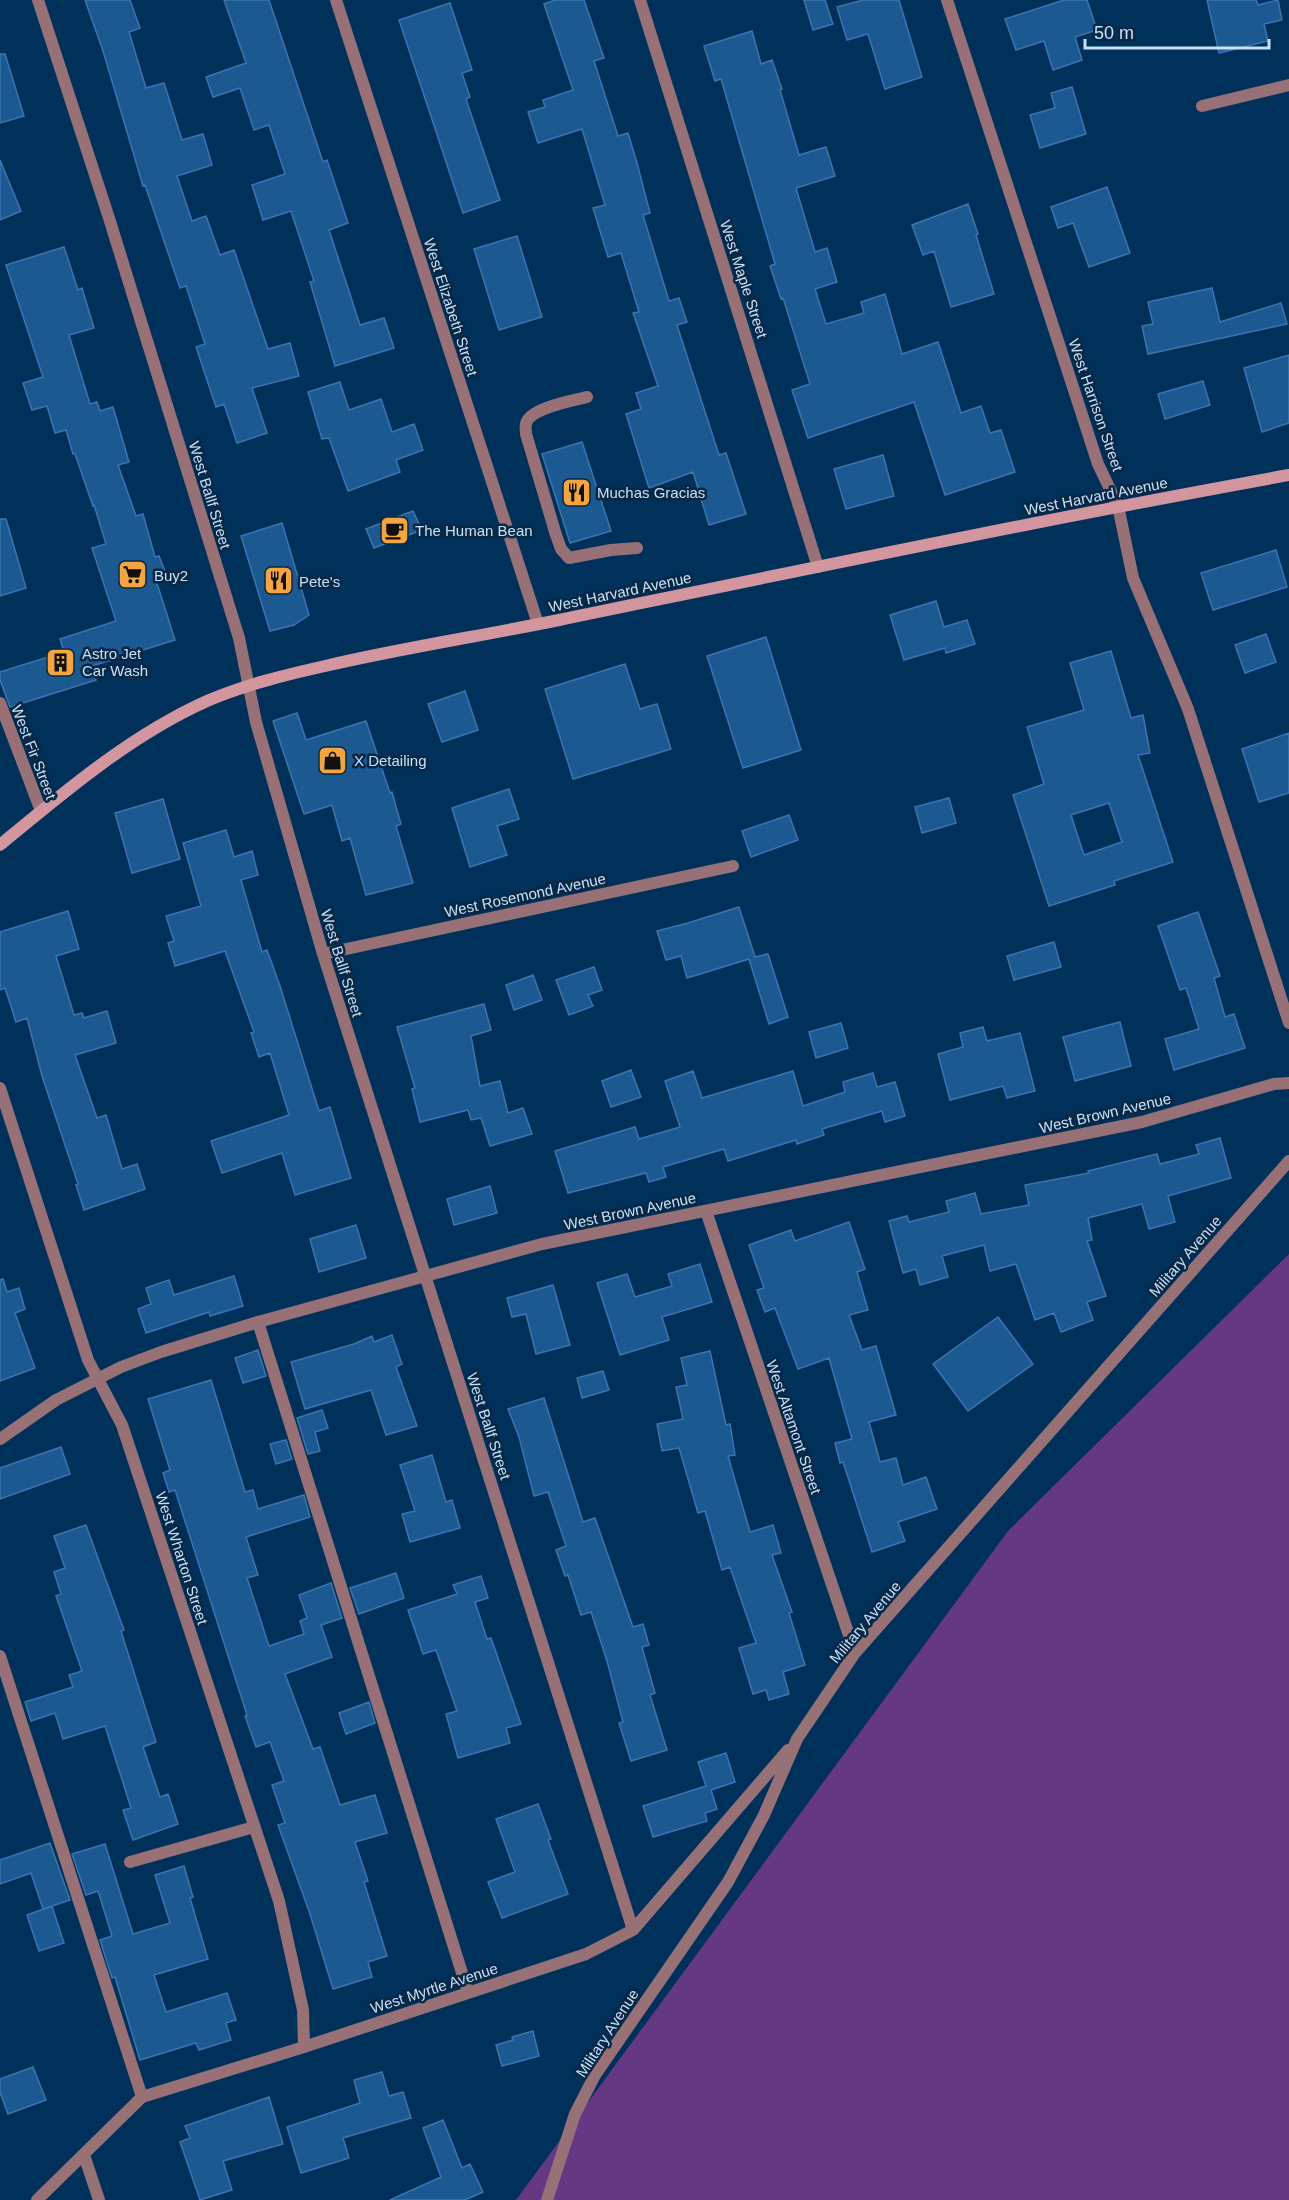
<svg xmlns="http://www.w3.org/2000/svg" width="1289" height="2200" viewBox="0 0 1289 2200" font-family="Arial,sans-serif">
<style>
.green{fill:#653883}
.building{fill:#1c5991;stroke:#3a75af;stroke-width:1.5;fill-rule:evenodd}
.lines{fill:none;stroke-linecap:round;stroke-linejoin:round}
.lane{stroke:#987176;stroke-width:12}
.street{stroke:#987176;stroke-width:12}
.secondary{stroke:#d3959e;stroke-width:12}
.labels{text-anchor:middle;dominant-baseline:central;stroke-width:5;stroke-linejoin:round;paint-order:stroke}
.street-label{font-size:15px;fill:#c8e0fa;stroke:#072845}
.poi-label{font-size:15px;fill:#c8e0fa;stroke:#072845;text-anchor:start}
</style>
<rect width="100%" height="100%" fill="#00315a"/>
<!-- green -->
<path class="green" d="M1289,1254V2200H516L1008,1531Z"/>
<!-- building -->
<path class="building" d="M85,0H130L140,28L129,32L146,88L164,83L182,140L203,134L212,165L177,176L192,221L206,216L220,255L234,250L268,349L290,343L299,376L252,388L267,433L237,443L224,404L216,407L196,347L205,344L186,286L180,288L145,185L143,186L103,51Z
M224,0H269L323,162L327,160L348,223L329,230L360,325L384,318L394,348L335,366L310,282L314,281L291,211L263,220L252,185L285,174L269,125L254,130L240,88L213,97L206,77L246,63Z
M555,0H584L604,58L594,61L618,136L628,133L637,163L650,213L643,215L669,301L679,298L687,322L677,325L719,455L726,453L746,514L709,525L693,472L649,488L626,414L641,409L636,393L658,386L633,313L639,312L621,253L608,257L593,208L605,205L582,129L538,143L528,112L545,107L543,100L573,90L544,4Z
M804,0H825L833,24L813,30Z
M863,0H899L922,77L885,89L868,34L847,40L837,7Z
M1064,0H1087L1097,30L1075,37L1082,60L1053,70L1044,41L1016,50L1005,19Z
M1207,0H1256L1258,5L1278,0L1282,20L1264,24L1268,41L1219,53Z
M450,3L472,70L462,73L470,97L466,99L500,200L463,213L399,20Z
M752,31L761,64L772,60L782,89L780,90L799,155L826,147L835,176L796,188L815,252L827,248L837,282L815,289L826,324L864,313L861,302L885,294L902,354L938,342L961,413L981,406L990,433L1001,430L1015,472L945,495L914,402L808,438L792,390L810,384L783,298L781,299L770,266L775,264L721,79L715,81L704,46Z
M0,54H5L24,116L0,123Z
M1072,87L1086,134L1040,148L1030,115L1055,108L1051,93Z
M0,160L21,211L0,220Z
M1107,187L1130,253L1089,267L1073,223L1058,228L1051,207Z
M968,204L978,234L976,235L994,294L951,307L934,251L923,255L912,225Z
M517,236L542,317L499,330L474,249Z
M64,247L78,290L82,288L94,328L69,335L90,404L97,402L100,411L113,407L129,462L118,465L136,516L143,514L155,557L159,556L166,574L155,577L175,640L92,666L96,680L10,707L0,680V672L64,652L60,639L116,621L92,548L106,544L94,505L93,506L75,454H73L66,430L55,433L47,406L32,410L23,383L43,377L6,265Z
M1212,288L1220,322L1281,303L1287,324L1148,354L1142,326L1153,324L1148,302Z
M1289,355V423L1262,432L1244,368Z
M1203,381L1210,405L1165,419L1158,394Z
M340,382L349,410L381,399L392,432L414,424L423,450L396,460L400,472L348,491L329,438L322,439L308,392Z
M582,442L611,531L570,543L542,454Z
M883,455L894,496L846,509L834,469Z
M413,511L422,530L374,548L366,529Z
M0,519H6L26,588L0,596Z
M282,523L309,615L294,625L270,631L241,536Z
M1276,550L1287,587L1213,610L1201,573Z
M936,601L944,627L967,620L975,644L946,653L945,648L904,660L890,615Z
M1266,634L1276,662L1245,673L1235,645Z
M766,637L801,750L743,768L707,656Z
M1111,651L1131,718L1143,715L1150,753L1138,755L1173,862L1114,881L1115,885L1049,906L1013,795L1044,784L1027,727L1084,710L1070,663ZM1109,803L1122,842L1084,855L1071,815Z
M625,664L640,709L657,704L671,749L573,779L545,689Z
M465,691L478,730L442,742L428,704Z
M297,713L306,740L366,721L390,793L392,792L401,824L396,826L413,883L366,895L350,838L342,841L332,805L304,814L273,721Z
M1289,733V793L1259,802L1242,749Z
M509,789L519,819L497,826L507,855L470,867L452,808Z
M949,798L956,823L922,833L915,807Z
M163,799L180,859L132,873L115,813Z
M789,815L798,840L751,857L742,831Z
M226,830L234,857L252,851L258,875L241,880L262,952L267,950L280,986L319,1111L330,1107L351,1178L295,1195L282,1153L222,1173L211,1141L289,1115L270,1053L259,1057L251,1033L254,1032L225,951L175,966L168,943L174,941L166,916L201,906L183,843Z
M739,907L755,957L768,954L788,1017L769,1024L749,959L687,978L681,956L666,960L657,931L688,923Z
M68,911L79,949L56,956L74,1015L82,1013L84,1018L107,1011L116,1043L75,1055L97,1118L106,1115L122,1169L137,1164L145,1189L84,1210L76,1185L78,1184L42,1076L27,1018L16,1022L5,988L0,990V932Z
M1198,912L1220,976L1214,978L1225,1017L1234,1014L1245,1048L1174,1070L1165,1039L1199,1029L1186,988L1180,990L1158,926Z
M1054,942L1061,967L1014,980L1007,956Z
M594,967L602,990L588,995L593,1006L569,1015L556,980Z
M533,975L542,1000L514,1010L506,985Z
M484,1004L491,1030L471,1036L480,1086L500,1081L508,1113L523,1108L532,1134L490,1146L481,1118L471,1120L468,1110L420,1122L412,1089L415,1088L397,1027Z
M1120,1022L1131,1066L1075,1081L1063,1037Z
M841,1023L848,1048L816,1058L809,1032Z
M983,1027L987,1041L1020,1033L1035,1091L1007,1098L1003,1086L950,1100L938,1054L963,1047L960,1033Z
M631,1070L641,1097L611,1107L602,1081Z
M693,1071L702,1098L793,1071L803,1106L845,1092L843,1082L873,1073L877,1087L895,1082L905,1116L885,1122L882,1111L822,1129L824,1135L797,1144L796,1140L728,1161L724,1149L663,1167L666,1177L649,1182L646,1173L568,1193L555,1151L635,1127L639,1139L680,1127L665,1081Z
M1220,1138L1231,1178L1168,1196L1175,1222L1149,1229L1142,1204L1088,1218L1092,1240L1087,1241L1106,1296L1087,1302L1093,1320L1061,1332L1054,1313L1035,1320L1016,1264L990,1271L984,1245L942,1256L948,1277L920,1285L916,1269L903,1273L889,1221L907,1216L909,1222L949,1212L946,1201L975,1193L981,1214L1029,1205L1025,1185L1089,1173L1088,1171L1157,1154L1160,1164L1199,1154L1196,1145Z
M490,1186L497,1213L454,1225L447,1199Z
M849,1222L865,1269L857,1272L868,1310L849,1315L862,1350L876,1346L896,1415L869,1422L880,1462L896,1458L903,1485L926,1477L937,1509L898,1522L905,1541L872,1552L843,1462L840,1463L835,1443L852,1439L829,1358L798,1369L775,1308L765,1312L757,1290L764,1288L749,1245L791,1230L795,1241Z
M356,1225L366,1258L319,1272L310,1239Z
M700,1264L712,1302L662,1317L669,1340L620,1355L597,1283L627,1274L635,1297L672,1286L668,1274Z
M234,1276L243,1306L210,1316L209,1312L146,1333L138,1309L151,1304L146,1288L169,1280L174,1295Z
M3,1279L7,1292L19,1288L25,1309L15,1313L35,1368L0,1381V1280Z
M553,1285L570,1345L536,1354L526,1314L512,1317L507,1298Z
M998,1317L1033,1364L968,1411L933,1364Z
M392,1335L402,1364L396,1367L417,1426L386,1435L371,1390L305,1409L291,1362L354,1344L372,1336L374,1342Z
M258,1350L266,1376L243,1383L235,1358Z
M710,1351L726,1425L730,1424L735,1455L728,1456L750,1532L773,1525L781,1553L772,1555L792,1612L789,1613L805,1665L783,1672L789,1694L769,1700L766,1690L753,1694L739,1648L756,1643L730,1567L722,1570L705,1511L698,1513L679,1448L662,1451L657,1424L683,1419L676,1387L687,1385L681,1358Z
M603,1371L609,1390L582,1398L577,1378Z
M211,1380L245,1492L253,1490L258,1509L304,1495L310,1517L246,1537L258,1575L247,1578L269,1646L304,1634L300,1621L307,1618L299,1595L331,1583L342,1618L321,1625L332,1657L285,1674L313,1749L320,1747L340,1805L375,1795L387,1833L355,1842L368,1881L364,1882L387,1956L368,1962L372,1977L333,1989L310,1914L278,1825L285,1823L272,1785L284,1781L270,1742L256,1747L245,1716L247,1715L175,1490L169,1492L163,1473L170,1470L148,1399Z
M544,1398L583,1522L595,1518L633,1627L643,1624L649,1645L642,1647L655,1693L650,1695L667,1750L631,1761L619,1723L623,1722L607,1661L591,1612L581,1615L568,1575L565,1576L556,1550L566,1546L548,1492L534,1496L519,1437L508,1409Z
M322,1410L328,1428L315,1432L320,1451L308,1454L297,1418Z
M286,1440L292,1459L276,1464L270,1444Z
M61,1447L70,1474L0,1499V1468Z
M432,1455L446,1502L452,1500L460,1528L410,1542L402,1514L415,1511L400,1465Z
M86,1525L124,1630L121,1631L156,1742L143,1747L160,1797L168,1794L178,1824L133,1840L123,1810L131,1808L105,1726L63,1739L55,1713L31,1721L25,1702L73,1687L69,1675L82,1671L56,1596L61,1594L54,1572L65,1568L54,1536Z
M396,1573L404,1598L359,1614L350,1588Z
M481,1576L488,1598L475,1602L487,1639L491,1638L521,1724L506,1728L510,1743L458,1758L446,1714L457,1711L436,1650L423,1654L408,1610L457,1594L453,1585Z
M369,1702L375,1723L346,1734L339,1713Z
M726,1753L735,1782L711,1790L717,1809L705,1813L707,1821L653,1837L643,1806L706,1786L698,1762Z
M538,1804L551,1839L548,1840L568,1894L502,1918L488,1882L515,1872L496,1819Z
M50,1843L70,1900L43,1909L31,1873L0,1884V1860Z
M105,1844L133,1934L170,1923L155,1875L184,1866L193,1897L190,1898L208,1959L154,1975L166,2012L227,1993L236,2020L226,2023L231,2040L199,2050L196,2043L140,2060L115,1977L112,1978L100,1940L112,1936L98,1891L86,1895L72,1854Z
M52,1906L64,1943L39,1951L27,1915Z
M533,2031L539,2056L502,2066L496,2045L513,2040L512,2037Z
M33,2067L46,2100L8,2114L0,2092V2079Z
M382,2072L389,2096L403,2092L411,2118L343,2138L349,2158L301,2173L287,2127L360,2103L354,2080Z
M269,2097L283,2144L223,2161L232,2190L200,2200L180,2142L190,2138L185,2126Z
M443,2120L462,2168L470,2164L483,2192L465,2200H390L441,2177L423,2128Z"/>
<g class="lines">
<!-- lane -->
<path class="lane" d="M1202,106L1289,85
M587,397C572,401 529,408 526,424C525,427 526,431 526,434L556,535L561,549L569,558L611,550L637,548
M258,1322L468,1992
M0,1656L142,2097"/>
<!-- street -->
<path class="street" d="M38,0L109,218L239,638L256,722L323,954L633,1930
M336,0L538,624
M640,0L818,567
M947,0L1098,464L1118,506L1133,578L1188,709L1289,1023
M0,703L41,811
M323,954L733,866
M0,1088L88,1360L122,1425L279,1901L303,2010L304,2047
M706,1211L855,1653
M0,1439L56,1400L121,1367L161,1352L258,1322L542,1244L1142,1122L1274,1084L1289,1083
M130,1862L254,1827
M84,2155L99,2200
M37,2200L142,2097L304,2047L586,1954L633,1930L788,1750
M547,2200L575,2114L595,2075L728,1882L764,1815L797,1739L855,1653L1289,1161"/>
<!-- secondary -->
<path class="secondary" d="M0,845C64,792 131,735 207,701C244,685 285,675 325,666C402,648 481,636 559,620C802,570 1045,519 1289,475"/>
</g>
<!-- icons -->
<defs>
<symbol id="restaurant-square" viewBox="-11 -11 22 22"><rect x="-9" y="-9" width="18" height="18" rx="4" fill="#f2a540" stroke="#072845"/><path d="M-5-6h1v4h1v-4h1v4h1v-4h1v5L-1.5 .5V6h-2V.5L-5-1ZM5-6V6H3V1.5H1.5Q1.5-4 5-6Z" fill="#111"/></symbol>
<symbol id="cafe-square" viewBox="-11 -11 22 22"><rect x="-9" y="-9" width="18" height="18" rx="4" fill="#f2a540" stroke="#072845"/><path d="M-5.5-4.5H6V0H3Q3 3.5 0 3.5H-2.5Q-5.5 3.5-5.5 0ZM3-3.2v2h1.7v-2ZM-6 4.5H4V6H-6Z" fill="#111"/></symbol>
<symbol id="supermarket-square" viewBox="-11 -11 22 22"><rect x="-9" y="-9" width="18" height="18" rx="4" fill="#f2a540" stroke="#072845"/><path d="M-6-5.5h2.5l.6 2H6L4.5 2H-2.5L-4.4-4H-6ZM-1.5 3.2a1.3 1.3 0 1 0 .1 0ZM3 3.2a1.3 1.3 0 1 0 .1 0Z" fill="#111"/></symbol>
<symbol id="building-square" viewBox="-11 -11 22 22"><rect x="-9" y="-9" width="18" height="18" rx="4" fill="#f2a540" stroke="#072845"/><path d="M-4-6H4V6H1V3H-1V6H-4ZM-2.5-4.3h1.7v1.8h-1.7ZM.8-4.3h1.7v1.8H.8ZM-2.5-1h1.7V.8h-1.7ZM.8-1h1.7V.8H.8Z" fill="#111"/></symbol>
<symbol id="shop-square" viewBox="-11 -11 22 22"><rect x="-9" y="-9" width="18" height="18" rx="4" fill="#f2a540" stroke="#072845"/><path d="M-5-2.5h2.3a2.7 3.5 0 0 1 5.4 0H5L5.5 6h-11ZM-1.5-2.5h3a1.5 2.3 0 0 0-3 0Z" fill="#111"/></symbol>
</defs>
<g fill-rule="evenodd">
<use href="#restaurant-square" x="560" y="476" width="33" height="33"/>
<use href="#cafe-square" x="378" y="514" width="33" height="33"/>
<use href="#supermarket-square" x="116" y="558" width="33" height="33"/>
<use href="#restaurant-square" x="262" y="564" width="33" height="33"/>
<use href="#building-square" x="44" y="646" width="33" height="33"/>
<use href="#shop-square" x="316" y="744" width="33" height="33"/>
</g>
<g class="labels">
<!-- street labels -->
<g class="street-label">
<text transform="translate(744 279) rotate(72)">West Maple Street</text>
<text transform="translate(451 307) rotate(72)">West Elizabeth Street</text>
<text transform="translate(1096 405) rotate(71)">West Harrison Street</text>
<text transform="translate(210 495) rotate(73)">West Ballf Street</text>
<text transform="translate(1096 496) rotate(-11)">West Harvard Avenue</text>
<text transform="translate(620 592) rotate(-12)">West Harvard Avenue</text>
<text transform="translate(34 752) rotate(69)">West Fir Street</text>
<text transform="translate(525 895) rotate(-12)">West Rosemond Avenue</text>
<text transform="translate(342 963) rotate(73)">West Ballf Street</text>
<text transform="translate(1105 1113) rotate(-13)">West Brown Avenue</text>
<text transform="translate(630 1211) rotate(-12)">West Brown Avenue</text>
<text transform="translate(1185 1256) rotate(-49)">Military Avenue</text>
<text transform="translate(489 1426) rotate(72)">West Ballf Street</text>
<text transform="translate(794 1427) rotate(71)">West Altamont Street</text>
<text transform="translate(182 1558) rotate(72)">West Wharton Street</text>
<text transform="translate(865 1622) rotate(-50)">Military Avenue</text>
<text transform="translate(434 1988) rotate(-18)">West Myrtle Avenue</text>
<text transform="translate(607 2033) rotate(-57)">Military Avenue</text>
</g>
<!-- poi labels -->
<g class="poi-label">
<text x="597" y="492">Muchas Gracias</text>
<text x="415" y="530">The Human Bean</text>
<text x="154" y="575">Buy2</text>
<text x="299" y="581">Pete's</text>
<text x="82" y="653">Astro Jet<tspan x="82" dy="17">Car Wash</tspan></text>
<text x="354" y="760">X Detailing</text>
</g>
</g>
<!-- scale -->
<path d="M1085 39v9h184v-9" fill="none" stroke="#c8e0fa" stroke-width="3"/>
<text x="1094" y="39" font-size="18" fill="#c8e0fa" stroke="#072845" stroke-width="4.5" paint-order="stroke">50 m</text>
</svg>
